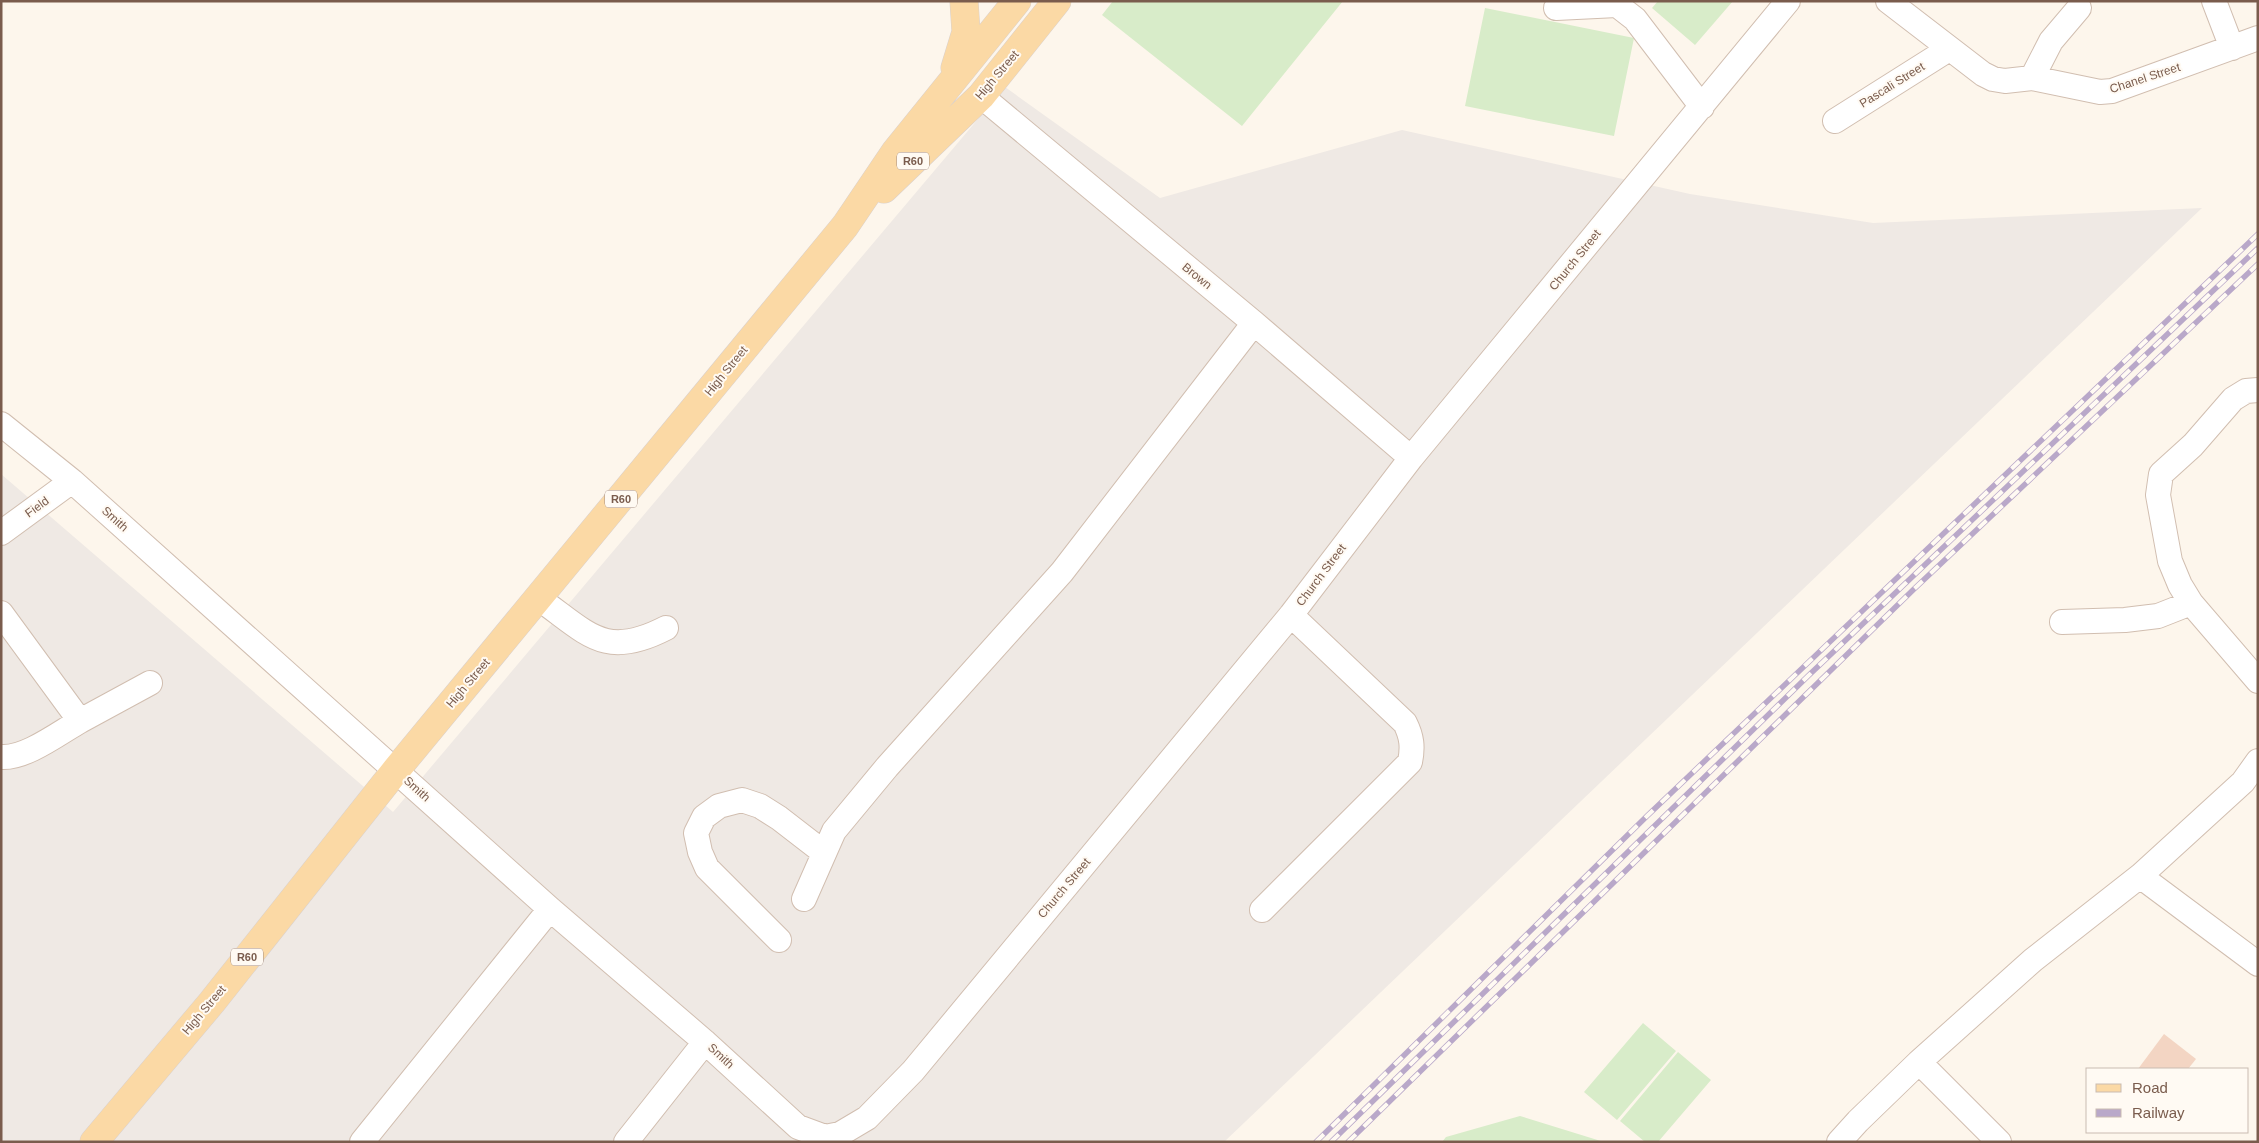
<svg xmlns="http://www.w3.org/2000/svg" width="2259" height="1143" viewBox="0 0 2259 1143" font-family="Arial,sans-serif">
<style>
.industrial{fill:#efe9e4}
.pitch{fill:#d8ecc9}
.building{fill:#f3d5c3}
.lines{fill:none;stroke-linecap:round;stroke-linejoin:round}
.minor-casing{stroke:#d1beb0;stroke-width:26}
.major-casing{stroke:#dad1cd;stroke-width:29}
.minor{stroke:#fff;stroke-width:24}
.major{stroke:#fbd9a5;stroke-width:28}
.rail-casing{stroke:#b9a8c9;stroke-width:5.5}
.rail{stroke:#fffaf3;stroke-width:4;stroke-dasharray:11;stroke-linecap:butt}
.labels{text-anchor:middle;dominant-baseline:central;stroke-width:4;stroke-linejoin:round;paint-order:stroke}
.shield{fill:#fffaf3;stroke:#a28b7f;stroke-width:1}
.shield-label{font-size:11px;font-weight:bold;fill:#7a5c4d}
.street-label{font-size:12px;fill:#7a5c4d;stroke:#fffaf3}
</style>
<rect width="100%" height="100%" fill="#fdf6ec"/>
<!-- industrial -->
<path class="industrial" d="M1005,87L1160,198L1402,130L1690,194L1873,223L2202,208L1224,1142H1V474L393,812Z"/>
<!-- pitch -->
<path class="pitch" d="M1113,1H1343L1242,126L1102,15Z
M1658,1H1733L1695,45L1652,8Z
M1485,8L1634,38L1614,136L1465,106Z
M1643,1023L1676,1051L1617,1120L1584,1092Z
M1678,1052L1711,1080L1658,1142H1645L1620,1121Z
M1520,1116L1604,1142H1442L1446,1137Z"/>
<!-- building -->
<path class="building" d="M2164,1034L2196,1059L2188,1069H2138Z"/>
<g class="lines">
<defs>
<path id="minor" d="M1888,1L1983,74L1993,79L2005,81L2032,78L2100,92L2112,91L2258,38
M2214,1L2232,48
M1556,8L1617,5L1635,19L1702,107
M2032,78L2051,41L2079,8
M981,96L1254,323L1411,458
M1835,121L1949,49
M2258,390L2246,391L2233,399L2193,445L2161,474L2158,495L2170,561L2180,585L2191,603L2258,681
M1,424L72,481L550,909L705,1042L798,1127L825,1137L840,1134L867,1118L913,1071L1291,615L1411,458L1788,1
M1,533L72,481
M538,598C588,633 604,660 666,628
M1,613L80,721L150,683
M2062,622L2125,620L2158,616L2191,603
M1,757C25,759 59,733 80,721
M2140,876L2258,964
M804,899L834,831L887,767L1062,572L1254,323
M1262,910L1410,762C1413,747 1412,737 1405,723L1291,615
M779,940L707,868L700,852L696,833L704,817L719,806L742,800L760,806L779,818L823,852
M1919,1062L1999,1142
M362,1142L550,909
M626,1142L705,1042
M1839,1142L1858,1121L1919,1062L2033,960L2140,876L2243,782L2258,761"/>
<path id="major" d="M955,68L966,32L964,1
M884,189L981,96L1057,1
M94,1142L212,1002L396,770L845,226L895,152L1017,1"/>
</defs>
<!-- minor casing -->
<use href="#minor" class="minor-casing"/>
<!-- major casing -->
<use href="#major" class="major-casing"/>
<!-- minor -->
<use href="#minor" class="minor"/>
<!-- major -->
<use href="#major" class="major"/>
<defs>
<path id="rail" d="M1316,1142L1647,816L2258,234
M1331,1142L1808,676L2258,248
M1348,1142L1913,590L2258,264"/>
</defs>
<!-- rail casing -->
<use href="#rail" class="rail-casing"/>
<!-- rail -->
<use href="#rail" class="rail"/>
</g>
<g class="labels">
<!-- shield labels -->
<g class="shield">
<rect x="897" y="152.5" width="32" height="17" rx="4"/>
<rect x="605" y="490.5" width="32" height="17" rx="4"/>
<rect x="231" y="948.5" width="32" height="17" rx="4"/>
</g>
<g class="shield-label">
<text x="913" y="161">R60</text>
<text x="621" y="499">R60</text>
<text x="247" y="957">R60</text>
</g>
<!-- street labels -->
<g class="street-label">
<text transform="translate(997 75) rotate(-50)">High Street</text>
<text transform="translate(2145 78) rotate(-18)">Chanel Street</text>
<text transform="translate(1892 85) rotate(-32)">Pascali Street</text>
<text transform="translate(1575 260) rotate(-51)">Church Street</text>
<text transform="translate(1197 276) rotate(39)">Brown</text>
<text transform="translate(726 371) rotate(-51)">High Street</text>
<text transform="translate(37 507) rotate(-36)">Field</text>
<text transform="translate(115 519) rotate(42)">Smith</text>
<text transform="translate(1321 575) rotate(-53)">Church Street</text>
<text transform="translate(468 683) rotate(-50)">High Street</text>
<text transform="translate(417 789) rotate(42)">Smith</text>
<text transform="translate(1064 888) rotate(-50)">Church Street</text>
<text transform="translate(204 1010) rotate(-50)">High Street</text>
<text transform="translate(721 1056) rotate(43)">Smith</text>
</g>
</g>
<!-- border -->
<rect width="2259" height="1143" fill="none" stroke="#7a5c4d" stroke-width="5"/>
<!-- legend -->
<rect x="2086" y="1068" width="162" height="65" fill="#fffaf3" stroke="#cabbb1"/>
<rect x="2096" y="1084" width="25" height="8" fill="#fbd9a5" stroke="#cabbb1"/>
<text x="2132" y="1093" font-size="15" fill="#7a5c4d">Road</text>
<rect x="2096" y="1109" width="25" height="8" fill="#b9a8c9" stroke="#cabbb1"/>
<text x="2132" y="1118" font-size="15" fill="#7a5c4d">Railway</text>
</svg>
